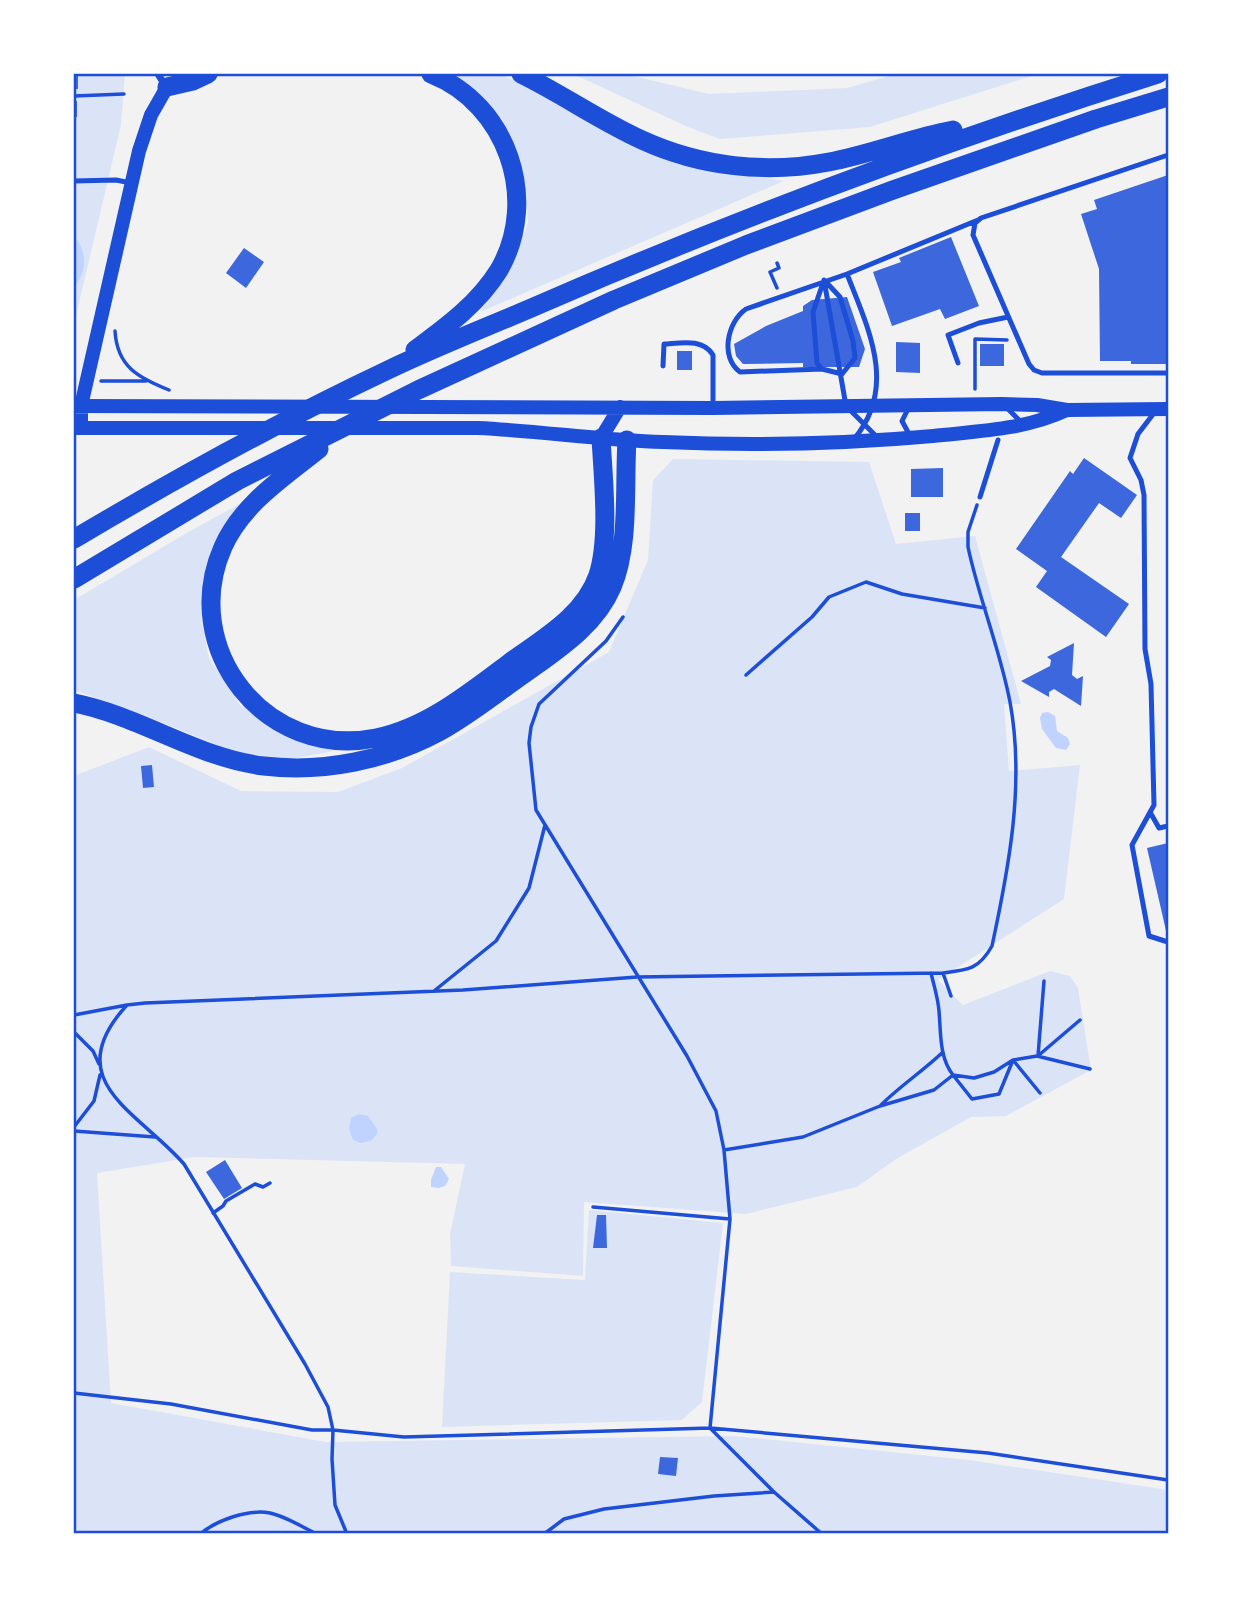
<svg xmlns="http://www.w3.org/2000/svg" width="1242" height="1607" viewBox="0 0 1242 1607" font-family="'PT Sans',sans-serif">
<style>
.green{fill:#dbe4f7}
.water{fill:#bfd3fe}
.building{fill:#3d67dc}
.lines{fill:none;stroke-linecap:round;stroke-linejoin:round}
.path{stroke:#1d4ed8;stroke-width:3.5}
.service{stroke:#1d4ed8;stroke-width:5}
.minor{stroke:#1d4ed8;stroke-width:7}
.secondary{stroke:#1d4ed8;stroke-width:14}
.motorway{stroke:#1d4ed8;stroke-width:19}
.neatline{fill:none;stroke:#1d4ed8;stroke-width:2.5}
</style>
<rect width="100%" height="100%" fill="#f2f2f2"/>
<!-- green -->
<path class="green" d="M74,74H125L121,125L74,324Z
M443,74H499L539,91L616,138L677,164L784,181L480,312L513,262L528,223L523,173L502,119L467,84Z
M573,74H625L709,94L847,88L896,74H1038L870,127L720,139L688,127Z
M673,459L869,462L896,544L975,536L1021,704H1004L1009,771L1080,765L1064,899L938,980L963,1005L1050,971L1070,976L1078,988L1091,1070L1006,1116L971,1117L896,1159L857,1187L746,1214L584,1202L583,1276L451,1266L450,1234L465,1164L195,1157L97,1173L111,1403L326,1442L735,1436L969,1460L1168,1490V1533L74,1534V776L149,747L241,791L338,792L402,768L609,652L648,560L653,480Z
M243,502L203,585L201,619L209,658L240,705L288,737L334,751L291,759L234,752L151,718L74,690V600L190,531Z
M589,1210L723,1223L702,1402L682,1420L442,1427L450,1272L585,1280Z"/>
<!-- water -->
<path class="water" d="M74,236C87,251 88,271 74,287Z
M1048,712L1055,716L1057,731L1068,738L1070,744L1066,750L1056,748L1042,729L1040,718L1042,713Z
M359,1114L368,1116L377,1129V1134L371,1141L360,1143L353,1140L349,1129L351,1118Z
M436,1167H441L449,1179L445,1186L438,1188L431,1187V1180Z"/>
<!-- building -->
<path class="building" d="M74,74H78V89H74Z
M74,101H77V117H74Z
M1168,175V364H1131V361H1100L1099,269L1081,214L1097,209L1094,200Z
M951,237L979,306L945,319L940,309L892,326L873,272L901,262L899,258Z
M244,248L264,262L246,288L226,273Z
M847,297L865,349L859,367H803V363L743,364L736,356L734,344L766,326L803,311V306L812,300Z
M896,342L920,343V373L896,372Z
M980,344H1004V366H980Z
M677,351H692V370H677Z
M1084,458L1137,495L1121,518L1099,503L1061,557L1129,604L1106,637L1036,587L1047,571L1016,549L1070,471L1073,474Z
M943,468V497H911V469Z
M905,513H920V531H905Z
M1074,643L1072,675L1077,679L1083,676L1081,706L1054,689L1049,692V697L1021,681L1050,666L1051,660L1047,657Z
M152,765L154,787L143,788L141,766Z
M1168,843V935H1167L1147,848Z
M225,1160L242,1188L224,1199L206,1172Z
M597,1215H606L607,1248H593Z
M660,1457L678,1458L676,1476L658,1474Z"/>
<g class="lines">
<!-- path -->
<path class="path" d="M74,96L124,94
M777,288L770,272L779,268L777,263
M115,331C117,367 139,378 169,390
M101,381H146
M975,389V339L1007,340
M623,617L606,641L539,704L531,727L529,743L536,810L687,1056L716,1111L724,1150L730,1219L710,1428L774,1492L822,1534
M746,675L812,617L829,597L866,582L902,594L985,608
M931,973C934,986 938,998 939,1011C941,1033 939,1057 953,1075L974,1078L994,1072L1013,1060L1037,1056L1090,1069
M943,973L951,996
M434,991L496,941L529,888L545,825
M127,1005L145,1003L463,990L637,977L943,973C969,970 979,969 992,946C1009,867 1025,783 1010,702C1000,649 979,599 968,547V532L977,505
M74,1015L127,1005C57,1081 139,1112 184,1164L305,1364L328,1407L333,1430L332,1459L335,1505L347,1534
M74,1032L93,1051L99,1064
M1039,1055L1080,1020
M1038,1056L1044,981
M881,1105C900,1086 923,1071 943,1052
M74,1127L94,1101L100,1075
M74,1131L155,1137
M724,1150L803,1137L880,1106L934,1090L953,1075L972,1099L999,1094L1013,1060L1040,1093
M593,1207L730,1219
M213,1213L223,1206L226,1201L255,1184L263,1187L270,1183
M74,1393L171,1404L312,1430H333L404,1437L710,1428L988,1453L1168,1480
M200,1534C217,1520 248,1509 270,1513C285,1516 302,1527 317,1534
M544,1534L564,1519L604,1509L714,1496L774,1492"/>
<!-- service -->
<path class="service" d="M1168,155L981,218L975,223L973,235L1029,364L1034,370L1042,373H1168
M74,181L116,180L131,183
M847,274L978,220
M824,280L846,406L877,437
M826,282L840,297L853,341L855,358L842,374
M958,363L948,335L979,323L1008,317
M663,366L664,344C681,343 703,338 713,355V408
M822,369L817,363L813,312L823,283
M842,374L822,369L740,372C720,358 727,322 746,309L847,274C868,328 898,387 854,439
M1007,408L1023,424
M908,409L902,421L909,434
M1154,413L1138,434L1130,458L1141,480L1144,495L1145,649L1151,684L1154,805L1132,845L1149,936L1168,942
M980,497L998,440
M1150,812L1159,828L1168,826"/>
<!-- minor -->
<path class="minor" d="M158,74L166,87"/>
<!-- secondary -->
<path class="secondary" d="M74,406L713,408L1002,404L1037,405L1067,410L1168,409
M74,428H478C540,431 601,440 663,442C752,446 844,444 933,436C979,431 1024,430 1067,410
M81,428V406L139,151L151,115L167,87
M601,438L620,407"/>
<!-- motorway -->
<path class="motorway" d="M521,74C562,94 600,121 642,140C701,167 766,174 829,162C871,154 911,138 953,130
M167,87L193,81L208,74
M415,350C446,327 478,304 499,270C540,199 507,104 431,74
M319,449C284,477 242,504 223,547C178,649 266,760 376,738C426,728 469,693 509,663C542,639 584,616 598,575C610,538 603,477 601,438
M74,539C175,479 280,421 388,370C434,348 482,329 529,309C735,219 945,141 1158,74
M74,579L237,481L418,390L614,300L746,245L893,190L1096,119L1168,97
M74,703C140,716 197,758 264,766C323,773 387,760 439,732C470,715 498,692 527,672C559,649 596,625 612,587C630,545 624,486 627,440"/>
</g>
<!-- border -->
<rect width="1242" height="1607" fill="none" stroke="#ffffff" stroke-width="150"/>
<rect x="75" y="75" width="1092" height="1457" class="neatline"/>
</svg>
